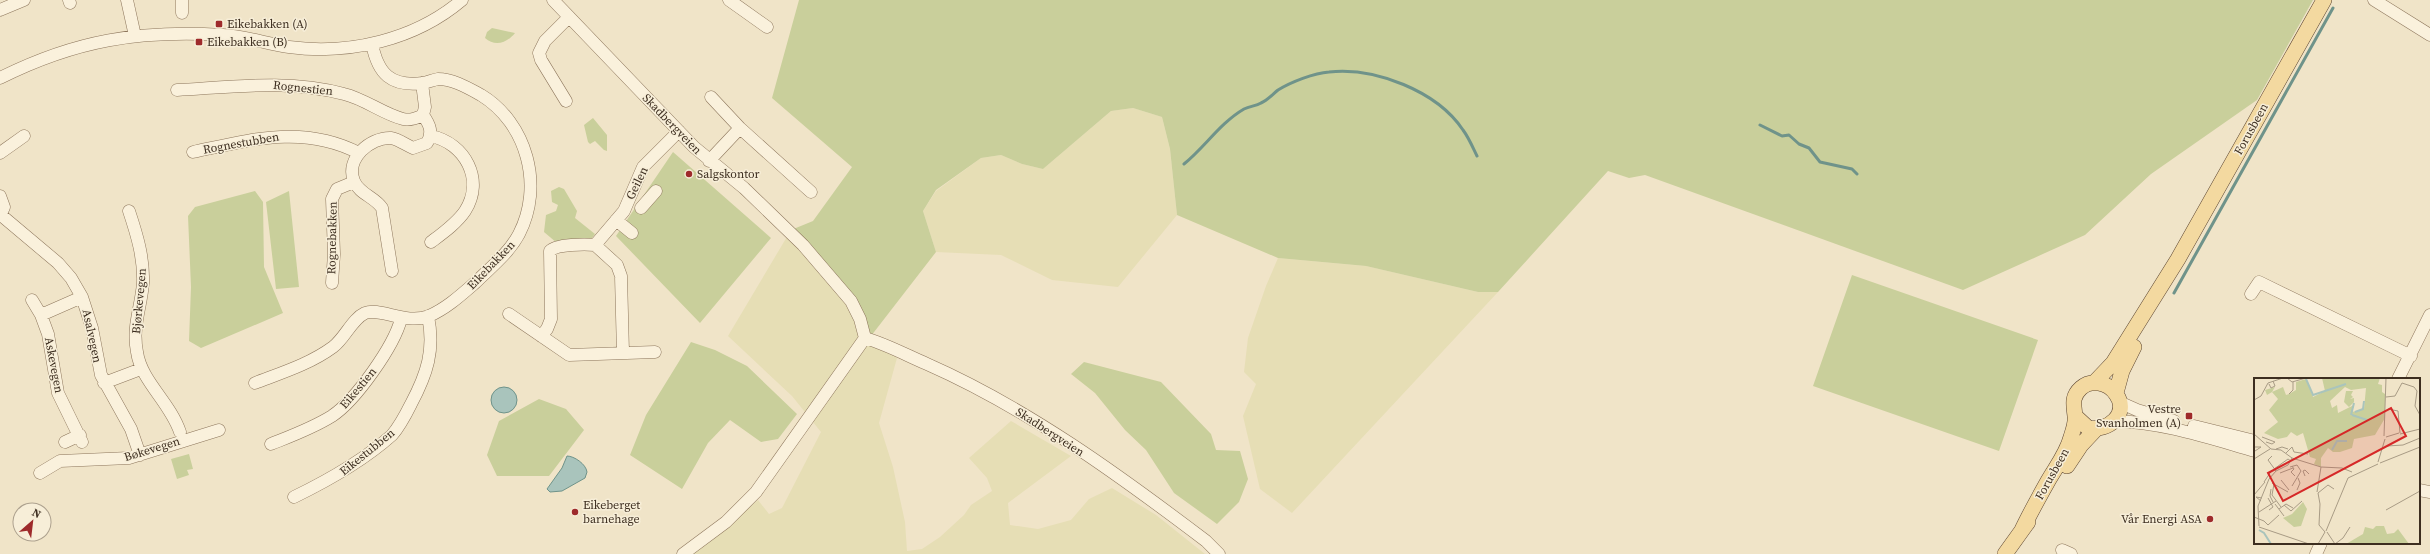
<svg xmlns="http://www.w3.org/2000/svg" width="2430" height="554" viewBox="0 0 2430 554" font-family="'Source Serif 4',serif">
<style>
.farmland{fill:#e6deb5}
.green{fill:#c9cf9b}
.water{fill:#a9c4bc;stroke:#6f938a}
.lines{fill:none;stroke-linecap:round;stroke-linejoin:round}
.stream{stroke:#6f938a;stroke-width:3}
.minor-casing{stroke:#8d765c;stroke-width:13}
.major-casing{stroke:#5b4430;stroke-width:16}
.minor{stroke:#faf1dc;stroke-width:12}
.major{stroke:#f3d9a0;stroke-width:15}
.poi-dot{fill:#9e2a2b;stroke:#f7eed8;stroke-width:1.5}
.labels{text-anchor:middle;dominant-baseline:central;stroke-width:3;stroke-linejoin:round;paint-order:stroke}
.poi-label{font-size:12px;fill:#3d2e20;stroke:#f7eed8;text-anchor:start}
.street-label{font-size:12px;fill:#3d2e20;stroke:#f7eed8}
.inset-river{fill:none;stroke:#a9c4bc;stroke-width:2}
.inset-road{fill:none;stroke:#a89b85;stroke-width:1}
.view{fill:#d62828;fill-opacity:0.15;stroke:#d62828;stroke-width:2}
.inset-edge{fill:none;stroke:#3d2e20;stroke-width:2}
</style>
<rect width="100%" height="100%" fill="#f0e4c8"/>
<!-- farmland -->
<path class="farmland" d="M1133,108L1162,117L1170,149L1177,215L1118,287L1052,280L1001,255L936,252L923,211L936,191L981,158L1001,155L1022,164L1043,169L1111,111Z
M791,230L871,336L897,358L879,423L893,467L905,522L907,551L922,549L940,537L964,515L971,505L992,491L987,478L969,458L1011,421L1071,456L1008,503L1010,525L1038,529L1071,520L1089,499L1112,488L1156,515L1205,554H693L758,500L769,514L782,508L821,432L792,396L728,336Z
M1278,258L1366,266L1478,292H1498L1292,513L1260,489L1243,416L1256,384L1244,372L1248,338L1266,286Z"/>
<!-- green -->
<path class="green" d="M799,0H2313L2257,100L2151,174L2085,235L1963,290L1645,175L1629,178L1608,171L1498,292H1478L1366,266L1278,258L1177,215L1170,149L1162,117L1133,108L1111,111L1043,169L1022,164L1001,155L981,158L936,190L923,211L936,252L871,336L791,230L813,221L852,167L772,98Z
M492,28L515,33C507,43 495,47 485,38L487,32Z
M593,118L607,135V151L604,150L595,141L590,144L588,142L584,125Z
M673,152L771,238L700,323L616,236Z
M559,187L564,189L577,211L575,218L595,234L592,238L557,243L544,232L546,215L556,211L558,205L552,202L551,191Z
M255,191L263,202L264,267L283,313L201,348L189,341L191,287L188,216L195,207Z
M289,191L299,287L276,289L266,202Z
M1852,275L2038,340L1999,451L1813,386Z
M691,342L715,350L747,366L797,414L778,439L761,442L730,420L708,443L682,489L630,455L646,415Z
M1084,362L1161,382L1211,434L1216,450L1240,451L1248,479L1239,502L1217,524L1174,493L1146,450L1125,430L1095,393L1071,374Z
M539,399L566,409L584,430L549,476H497L487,455L499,421Z
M189,454L193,469L187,470L189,475L177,479L171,459Z"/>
<!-- water -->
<path class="water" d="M491 400a13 13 0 1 1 26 0a13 13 0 1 1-26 0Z
M567,456C574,456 586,464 587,472L585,478L562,491L550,492L547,489L562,468Z"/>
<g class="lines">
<!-- stream -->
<path class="stream" d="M1760,125L1782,136L1789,135L1799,144L1809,148L1820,162L1852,169L1857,174
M1184,164C1205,147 1220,123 1244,109C1250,106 1256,106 1261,103C1268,100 1273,94 1278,90C1291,82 1314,73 1329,72C1375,67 1437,91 1463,130C1469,138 1473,148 1477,156
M2174,293L2333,8"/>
<defs>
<path id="minor" d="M69,0L70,3
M127,0L135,36
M182,0V13
M553,0L694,147L744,188L803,245L851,301L860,319L865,338L756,492L726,522L683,554
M729,0L767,27
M2374,0L2430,35
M0,10L24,0
M0,78C76,40 139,30 223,35C246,36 267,44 289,47C349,55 415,40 462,0
M177,90C232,87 289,79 344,94C365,99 383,114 403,119C410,121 417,118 423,115
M711,97L740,128L811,192
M566,101L541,60L539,53L545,41L569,17
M193,152C250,140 303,124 359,153
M0,153L24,136
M709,161L740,128
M0,196L4,207L0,216
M641,208L656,191
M129,211C137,235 144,258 143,283C141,308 132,326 137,352C141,381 170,402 180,432
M1,215L58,263L71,278L82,297L92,328L101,375L131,429L140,455
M616,220L632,233
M431,242C443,233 457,223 465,211C485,180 465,143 431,136
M595,245L624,211L643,167L679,131
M392,271L382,208C375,197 359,194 354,181C345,159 370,137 391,138C398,139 406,145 413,148L427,143C433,132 430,125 423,115L425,107L422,83
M332,283L334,254L332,199L337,189L354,182
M2251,294L2259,282L2411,356
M32,300L41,315
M509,314L569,355L655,352
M541,336L547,329L551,319L550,251C556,244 586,244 595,245L617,265L621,276L623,353
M865,338C886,344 906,355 927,364C1027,408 1119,475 1206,541L1219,554
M2398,379L2430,315
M104,383L141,369
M255,383C281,373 310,364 333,347C345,338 352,319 365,313C380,307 406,325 429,316C447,308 461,295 476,282C491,267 509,253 519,234C544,186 527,123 481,95C468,88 453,79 438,79C433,80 428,82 423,83C391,87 378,74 372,44
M2119,402L2137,410L2174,421
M2114,421C2162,422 2209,438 2255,451
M2194,426L2255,441
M65,442L80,435
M82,442L58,393L48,334L41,315L82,297
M271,444C291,436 313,428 332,416C356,400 394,346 401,319
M40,473L60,461L129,458L219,430
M2419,490L2430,492
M294,497C329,480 363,461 392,435C400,426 406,414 411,404C427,374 435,350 428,316
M2062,550L2071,554
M2316,554L2321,543"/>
<path id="major" d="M2094,383L2113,363L2178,259L2324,0
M2116,393L2122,371L2134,347
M2067,466L2081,445L2096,429
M2022,530C2030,513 2039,497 2048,481C2056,467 2067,453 2071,437C2073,431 2076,423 2075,416C2074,405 2071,397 2081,388C2091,379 2108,382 2116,394C2130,414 2108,432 2088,428L2075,416
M2005,554L2028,522"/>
</defs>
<!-- minor casing -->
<use href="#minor" class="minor-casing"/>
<!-- major casing -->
<use href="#major" class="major-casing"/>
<!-- minor -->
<use href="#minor" class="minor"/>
<!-- major -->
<use href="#major" class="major"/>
</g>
<!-- markers -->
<g class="poi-dot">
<rect x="215" y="20" width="8" height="8" rx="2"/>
<rect x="195" y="38" width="8" height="8" rx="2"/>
<circle cx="689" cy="174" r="4"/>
<rect x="2185" y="412" width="8" height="8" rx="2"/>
<circle cx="575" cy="512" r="4"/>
<circle cx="2210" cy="519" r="4"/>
</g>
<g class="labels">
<!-- poi labels -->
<g class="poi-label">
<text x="227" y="24">Eikebakken (A)</text>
<text x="207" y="42">Eikebakken (B)</text>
<text x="697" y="174">Salgskontor</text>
<text x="2181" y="409" text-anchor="end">Vestre<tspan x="2181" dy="14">Svanholmen (A)</tspan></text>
<text x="583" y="505">Eikeberget<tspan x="583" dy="14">barnehage</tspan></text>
<text x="2202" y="519" text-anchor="end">Vår Energi ASA</text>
</g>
<!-- street labels -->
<g class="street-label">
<text transform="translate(303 88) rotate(6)">Rognestien</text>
<text transform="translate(672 124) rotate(46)">Skadbergveien</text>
<text transform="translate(2251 129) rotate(-61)">Forusbeen</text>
<text transform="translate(241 143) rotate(-10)">Rognestubben</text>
<text transform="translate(637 183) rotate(-64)">Geilen</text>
<text transform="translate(332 238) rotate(-89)">Rognebakken</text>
<text transform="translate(491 265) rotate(-46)">Eikebakken</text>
<text transform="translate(139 301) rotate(-85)">Bjørkevegen</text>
<text transform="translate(92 336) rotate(78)">Asalvegen</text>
<text transform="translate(54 365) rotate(79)">Askevegen</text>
<text transform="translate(358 388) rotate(-50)">Eikestien</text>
<text transform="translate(1050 432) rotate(33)">Skadbergveien</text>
<text transform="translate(152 449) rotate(-17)">Bøkevegen</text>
<text transform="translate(367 452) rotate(-39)">Eikestubben</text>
<text transform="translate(2052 474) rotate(-61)">Forusbeen</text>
</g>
</g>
<!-- overview -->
<g transform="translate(2254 378)">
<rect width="166" height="166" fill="#f0e4c8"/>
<path d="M68,0H126L124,6L128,7V14L131,16V40L121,57L100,61L98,70L86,74H79L74,70L67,80V89L60,86L62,81L56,79L49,55L43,58L37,54L33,59L24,61L10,55L24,44L15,32L24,21L18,14L13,17L11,12L21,9L18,14L29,9L32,17L35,16L42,12V4L52,1L59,19L71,13ZM91,9L97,12L112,10L110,31L98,34L100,27L84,35L83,27L78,30L76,23ZM92,13H99L97,17L99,19L96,21L100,20V24L95,29L90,24ZM49,124L53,131L47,148L40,149L29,140L38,136ZM122,148H130L133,156L140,155L144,151L155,166H92L109,156L111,149L119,151Z" fill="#c9cf9b" fill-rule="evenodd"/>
<path class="inset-river" d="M52,1L59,17L92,6M101,34L109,31L110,23M97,37L100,25M98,37L113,42M78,72L83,63H93M5,152L10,155L17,166"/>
<path class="inset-road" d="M33,0L38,4L52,0M15,6L17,10L21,8L19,3M35,16L39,12V4M132,19L141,18L148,5L160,9L163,13L161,28L166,37M0,22L7,18L14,5L29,0M134,31L144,33L146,55M0,56L17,71L27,72L38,80M146,56L166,51M130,58L132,0M8,59L21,64L18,66L12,64M132,59L145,55M133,68L149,67L166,60M0,69H7L1,73M22,71L28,69L34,71M32,75L38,69L40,74L54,76M18,78L14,82L22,93M38,80L67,89L88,90L98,94M0,81L16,71M124,84L131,61M126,85L166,69M38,88L40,91L37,94L41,98M36,89L43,87L47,93L38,108M20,91L34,81L37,83M26,95L39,90M51,98L49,93L51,92L55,96M27,102L35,112M10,104L18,92M18,105L34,114M20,106L18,117L27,129M17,111L16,118L19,124M43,112L46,105L44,100M63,114L67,89M0,117L11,104M14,120L19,129L15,132M7,123L2,119L8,120M21,126L30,138M30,127L37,133L48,123M25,131L32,126L39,130M132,132L166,113M5,134L22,123M0,139L10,143L14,147L25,137M5,148L4,128L15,101L22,93L34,87L38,80M5,149L55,166M72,153L94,100L124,86M71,154L65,147L66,126L64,115L74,107L80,111M73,154L81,166M64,166L71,154M81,166L89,160L96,149"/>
<path class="view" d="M137,30L152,58L29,123L14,95Z"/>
<rect width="166" height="166" class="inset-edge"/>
</g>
<!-- north arrow -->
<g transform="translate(32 522) rotate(28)"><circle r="19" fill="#f7eed8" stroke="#ada18e"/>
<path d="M0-3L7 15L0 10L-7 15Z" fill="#9e2a2b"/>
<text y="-6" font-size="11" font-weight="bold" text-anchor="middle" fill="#3d2e20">N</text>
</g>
</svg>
